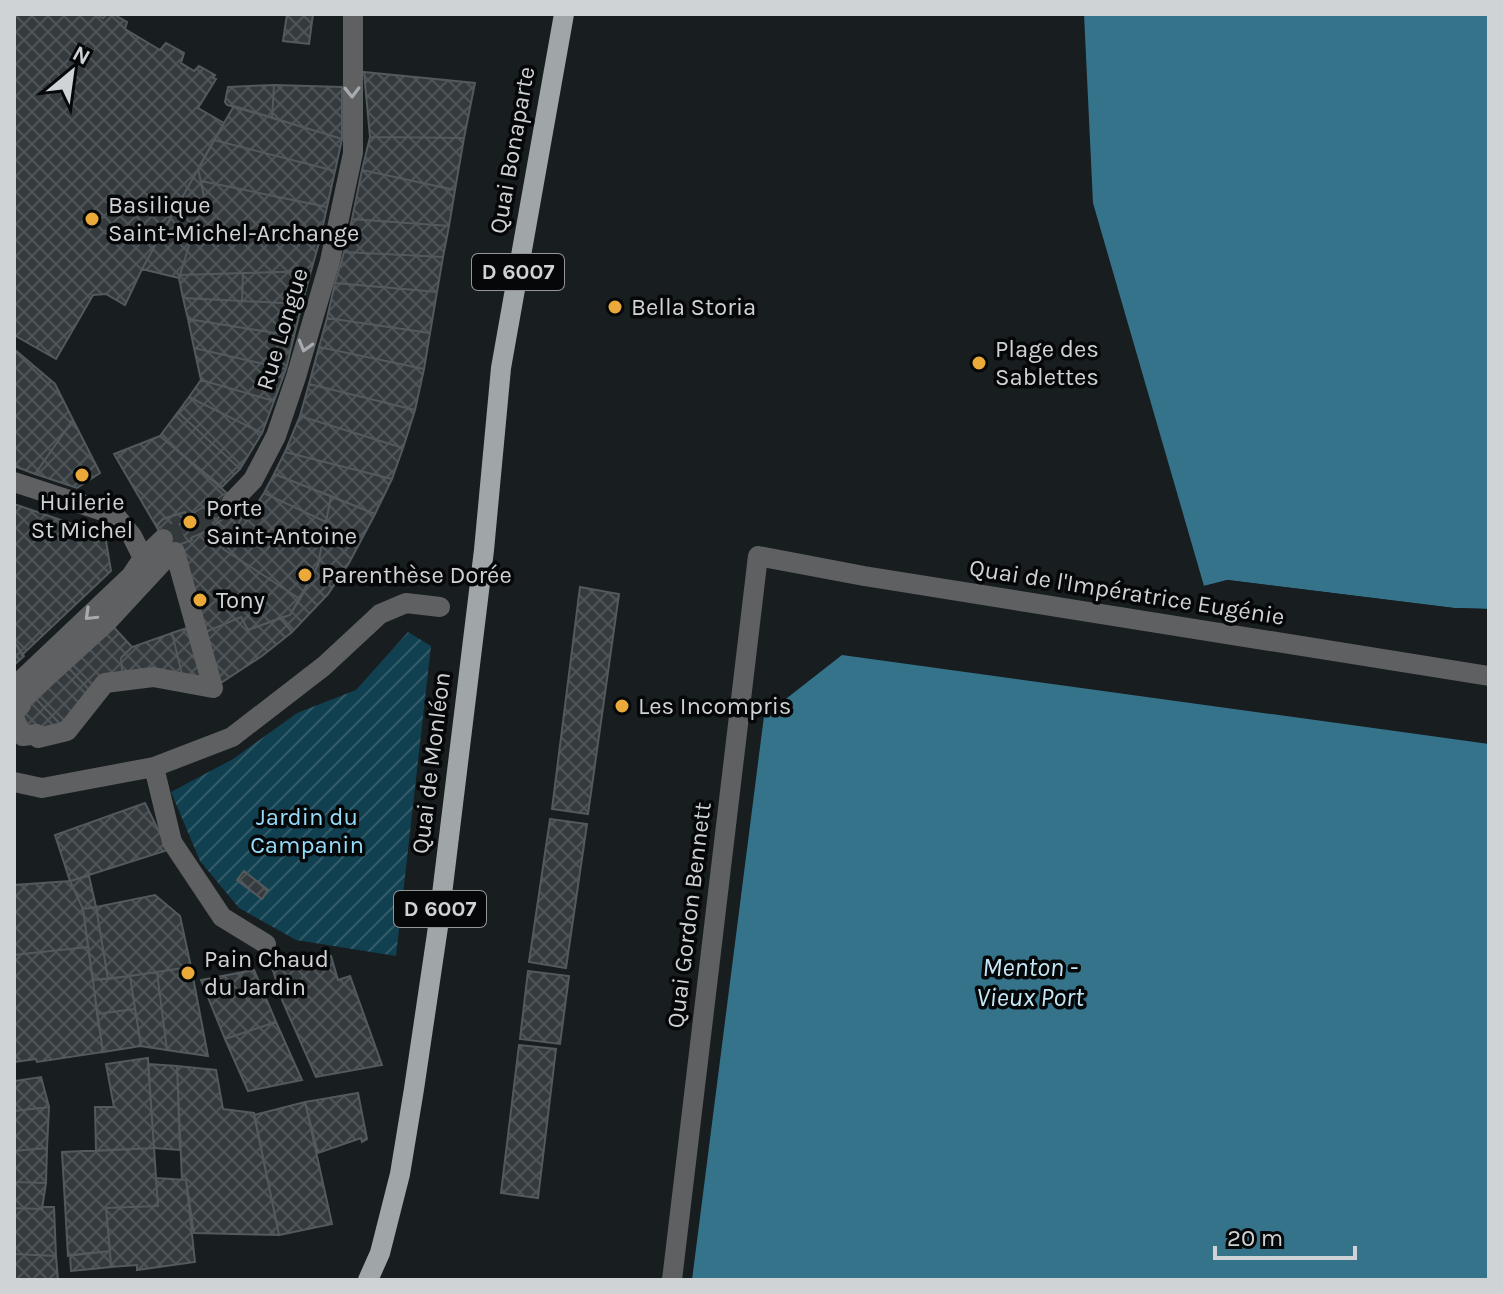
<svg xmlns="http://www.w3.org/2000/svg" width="1503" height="1294" viewBox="0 0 1503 1294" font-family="Karla,sans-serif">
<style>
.garden{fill:url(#garden-furrows)}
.water{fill:#35738a}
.pier{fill:#181d20}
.building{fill:url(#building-cross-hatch);stroke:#535a5d;stroke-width:2}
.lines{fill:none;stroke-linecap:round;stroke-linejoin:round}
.minor-tunnel{stroke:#33383b;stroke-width:20;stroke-dasharray:20 10;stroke-linecap:butt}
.minor{stroke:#5e6062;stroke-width:20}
.major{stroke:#a0a6a8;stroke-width:20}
.oneway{stroke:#a7abad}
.poi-dot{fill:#eba93a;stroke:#050708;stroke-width:3}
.labels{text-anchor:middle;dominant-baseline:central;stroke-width:7;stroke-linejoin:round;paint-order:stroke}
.shield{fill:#050708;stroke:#929698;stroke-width:2}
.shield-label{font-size:22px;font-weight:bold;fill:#cfd3d5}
.street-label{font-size:24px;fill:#cfd3d5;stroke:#050708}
.poi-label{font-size:24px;fill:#cfd3d5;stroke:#050708;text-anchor:start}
.park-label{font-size:24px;fill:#94dcfa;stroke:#050708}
.water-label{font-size:26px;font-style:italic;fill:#c5e8f7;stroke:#050708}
</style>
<defs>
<pattern id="garden-furrows" width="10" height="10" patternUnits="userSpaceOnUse" patternTransform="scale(2)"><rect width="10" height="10" fill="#114051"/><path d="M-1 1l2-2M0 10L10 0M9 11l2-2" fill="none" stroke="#335b69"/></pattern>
<pattern id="building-cross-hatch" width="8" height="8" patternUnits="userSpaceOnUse" patternTransform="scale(2)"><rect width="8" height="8" fill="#343a3d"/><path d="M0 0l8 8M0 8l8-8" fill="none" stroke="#505658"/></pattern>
</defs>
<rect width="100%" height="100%" fill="#181d20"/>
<!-- garden -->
<path class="garden" d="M408,632L431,646L396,956L296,940L239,908L200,861L171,792L233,759L297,713L356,690Z"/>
<!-- water -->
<path class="water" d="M1084,14H1489V609L1454,608L1228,580L1204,586L1093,203Z
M842,655L1489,744V1280H692L764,716Z"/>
<!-- pier -->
<path class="pier" d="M1227,580L1454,608L1489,609V613L1454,612L1228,584L1214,588L1204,586Z"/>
<!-- building -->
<path class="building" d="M14,14H96L103,18L107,14H113L127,22L125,29L160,50L166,43L184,53L181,63L194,71L199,66L215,75L213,78L216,79L198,108L224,123L142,269L125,305L106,294L93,295L56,359L14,335Z
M287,14H313L309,44L283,41Z
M364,72L475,83L464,138L370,137Z
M274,85L342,87V139L272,118Z
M274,85L272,118L227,105L225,102L228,87Z
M234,106L342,139L335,171L214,140Z
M370,137L464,138L455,190L362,170Z
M214,140L335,171L327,207L201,181L198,169Z
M198,169L204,197L179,278L142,269Z
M362,170L455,190L449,226L352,219Z
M201,181L327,207L320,239L195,226L204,197Z
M352,219L449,226L443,257L344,252Z
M195,226L320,239L311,271L180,275Z
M344,252L443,257L437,292L335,283Z
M311,271L302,304L242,301L243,273Z
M243,273L242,301L183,298L179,278L180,275Z
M335,283L437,292L430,333L327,318Z
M183,298L242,301L302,304L294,336L188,319Z
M327,318L430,333L424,369L319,347Z
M188,319L294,336L286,369L194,348Z
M319,347L424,369L415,410L309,384Z
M194,348L286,369L274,401L201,380Z
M14,349L55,384L73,420L35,474L14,466Z
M201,380L274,401L262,433L189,397Z
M309,384L415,410L403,448L300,416Z
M189,397L262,433L240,469L178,412Z
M178,412L240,469L222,487L160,436Z
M300,416L403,448L392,479L285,452Z
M73,420L100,473L77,488L35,474Z
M160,436L227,493L187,517L185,512L163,519L156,526L114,454Z
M285,452L392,479L375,514L274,474Z
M274,474L331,496L326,522L264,493Z
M227,493L237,509L209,529L191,538L192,540L168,549L156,526L163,519L185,512L187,517Z
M264,493L326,522L318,565L300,599L223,549L243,516L246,521Z
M331,496L375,514L349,563L328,594L292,632L280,618L290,615L318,565Z
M14,504L105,535L111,571L22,655L14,641Z
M237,509L243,516L223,549L300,599L290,615L248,630L241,617L203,633L168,549L192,540L191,538L209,529Z
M580,587L619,594L588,814L552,809Z
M241,617L248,630L280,618L292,632L262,656L213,688L203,633Z
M108,621L132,647L121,658L123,681L95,696L63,662Z
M196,625L213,688L184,683L172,633Z
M172,633L184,683L123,681L121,658L132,647Z
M14,641L24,656L14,665Z
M63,662L95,696L67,731L30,693Z
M30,693L67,731L38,738L14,718Z
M145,803L168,850L70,881L55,835Z
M550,819L587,824L566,968L529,962Z
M244,871L268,890L262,899L237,880Z
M89,876L96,907L83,909L70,881Z
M70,881L83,909L88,947L14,955V885Z
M155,895L180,916L191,967L108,979L96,907Z
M96,907L108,979L93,980L83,909Z
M88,947L103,1052L37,1062L36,1059L14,1062V955Z
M331,956L338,980L350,976L382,1065L316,1077L282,1000L272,967L308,960V963Z
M191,967L208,1056L167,1050L157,972Z
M254,970L276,1022L225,1039L201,980Z
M528,971L569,976L560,1044L520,1039Z
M157,972L167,1050L141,1046L130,976Z
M130,976L135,1009L97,1014L93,980Z
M135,1009L141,1046L103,1052L97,1014Z
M276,1022L302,1080L248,1091L225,1039Z
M519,1045L556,1049L538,1198L501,1193Z
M148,1058L154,1148L96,1151L95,1107H114L106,1064Z
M148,1064L177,1066L180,1150L154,1148Z
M177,1066L216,1070L223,1109L254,1113L279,1235L194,1233L186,1180H182Z
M41,1077L49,1107L14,1111V1081Z
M358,1093L367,1139L362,1142L361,1138L318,1153L305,1102Z
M305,1102L332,1224L279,1235L254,1115Z
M49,1107L47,1148L14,1151V1111Z
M47,1148L46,1183L14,1182V1151Z
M154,1148L158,1206L106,1208L110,1251L68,1256L62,1152Z
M156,1178L186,1180L195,1262L137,1270V1265L111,1267L106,1208L158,1206Z
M14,1182L46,1183L42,1209L14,1208Z
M43,1207H54L56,1256L14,1254V1208L42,1209Z
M110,1251L111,1267L71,1271L70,1255Z
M14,1254L56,1256L58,1280H14Z"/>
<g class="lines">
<!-- minor-tunnel -->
<path class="minor-tunnel" d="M163,539L200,522L232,502"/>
<!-- minor -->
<path class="minor" d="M14,482L115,515L132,536L143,558
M232,502L253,480L276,436L296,377L330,261L353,153V14
M14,687L131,576L143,558L163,539
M14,713L21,705L19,702L108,621L170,554L175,552L213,688L153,677L105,683L67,731L38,738L36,734L23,736L14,718
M154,767L172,842L222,917L266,944
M14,782L42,788L154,767L232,737L324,666L380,614L406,603L440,607
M672,1280L758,556L864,576L1489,676"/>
<!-- major -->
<path class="major" d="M368,1280L380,1253L400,1174L414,1089L438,927L484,550L501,368L564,14"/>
</g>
<!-- one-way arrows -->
<defs><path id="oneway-chevron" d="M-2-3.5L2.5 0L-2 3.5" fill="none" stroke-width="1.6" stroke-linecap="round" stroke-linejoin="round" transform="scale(2)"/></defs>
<g class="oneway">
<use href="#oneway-chevron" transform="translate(352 92) rotate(89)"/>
<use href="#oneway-chevron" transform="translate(305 346) rotate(106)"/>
<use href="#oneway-chevron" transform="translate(90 615) rotate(136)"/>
</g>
<!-- markers -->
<g class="poi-dot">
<circle cx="92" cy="219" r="8"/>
<circle cx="615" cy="307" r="8"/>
<circle cx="979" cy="363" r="8"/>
<circle cx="82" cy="475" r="8"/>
<circle cx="190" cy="522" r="8"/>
<circle cx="305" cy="575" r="8"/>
<circle cx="200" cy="600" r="8"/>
<circle cx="622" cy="706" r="8"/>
<circle cx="188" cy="973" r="8"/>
</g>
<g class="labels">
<!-- shield labels -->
<g class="shield">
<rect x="472" y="254" width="92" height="36" rx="6"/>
<rect x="394" y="891" width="92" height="36" rx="6"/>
</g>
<g class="shield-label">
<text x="518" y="272">D 6007</text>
<text x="440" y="909">D 6007</text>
</g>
<!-- street labels -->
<g class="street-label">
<text transform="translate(512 150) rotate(-80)">Quai Bonaparte</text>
<text transform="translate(282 329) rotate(-73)">Rue Longue</text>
<text transform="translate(1127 592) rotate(9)">Quai de l'Impératrice Eugénie</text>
<text transform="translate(431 763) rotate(-83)">Quai de Monléon</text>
<text transform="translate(689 915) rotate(-83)">Quai Gordon Bennett</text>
</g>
<!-- poi labels -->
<g class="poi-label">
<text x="108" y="205">Basilique<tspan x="108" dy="28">Saint-Michel-Archange</tspan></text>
<text x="631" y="307">Bella Storia</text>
<text x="995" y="349">Plage des<tspan x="995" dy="28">Sablettes</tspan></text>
<text x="82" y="502" text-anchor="middle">Huilerie<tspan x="82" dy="28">St Michel</tspan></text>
<text x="206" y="508">Porte<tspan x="206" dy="28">Saint-Antoine</tspan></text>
<text x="321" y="575">Parenthèse Dorée</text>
<text x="216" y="600">Tony</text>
<text x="638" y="706">Les Incompris</text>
<text x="204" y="959">Pain Chaud<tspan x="204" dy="28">du Jardin</tspan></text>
</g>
<!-- park labels -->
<g class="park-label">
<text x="307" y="817">Jardin du<tspan x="307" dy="28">Campanin</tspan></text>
</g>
<!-- water labels -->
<g class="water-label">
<text x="1030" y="967">Menton -<tspan x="1030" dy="30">Vieux Port</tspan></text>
</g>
</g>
<!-- border -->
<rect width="1503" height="1294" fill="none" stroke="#cfd3d5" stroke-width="32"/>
<!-- north arrow -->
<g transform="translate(72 72) rotate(29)" stroke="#050708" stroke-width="6" paint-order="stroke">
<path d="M0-6L14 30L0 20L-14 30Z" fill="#cfd3d5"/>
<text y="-12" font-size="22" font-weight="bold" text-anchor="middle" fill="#cfd3d5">N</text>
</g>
<!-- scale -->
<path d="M1215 1246v12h140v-12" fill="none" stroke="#cfd3d5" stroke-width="4"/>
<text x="1227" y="1246" font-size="24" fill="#cfd3d5" stroke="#050708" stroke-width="6" paint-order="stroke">20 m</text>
</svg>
